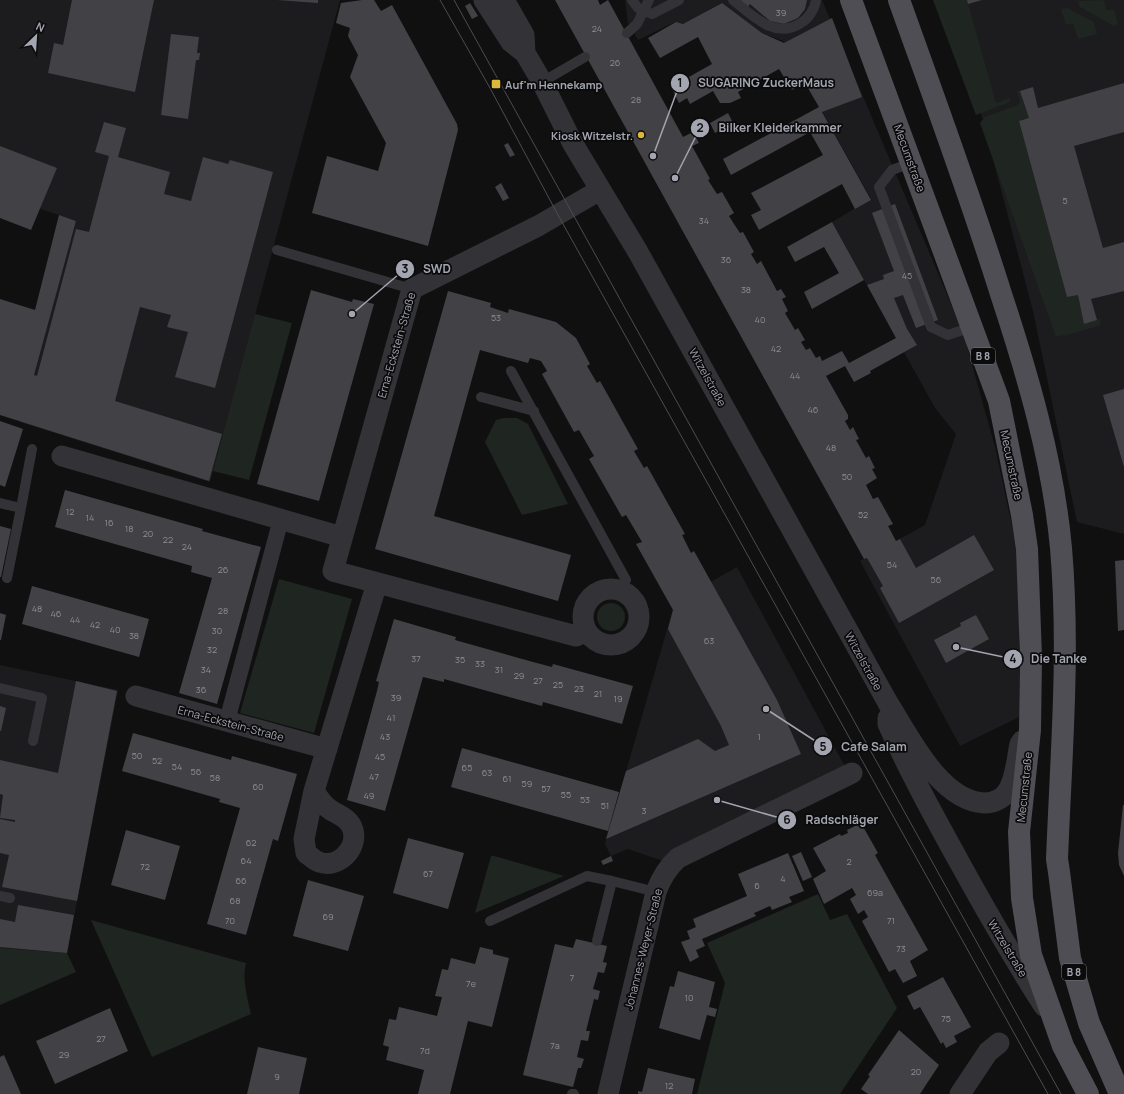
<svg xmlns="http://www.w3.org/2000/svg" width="1124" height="1094" viewBox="0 0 1124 1094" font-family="Manrope,sans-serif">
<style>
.built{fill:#1c1c1e}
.green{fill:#1f2520}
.building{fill:#424246}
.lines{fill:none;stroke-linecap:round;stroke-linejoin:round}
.service{stroke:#333337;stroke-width:10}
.pedestrian{stroke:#333337;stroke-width:16}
.minor{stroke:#333337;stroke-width:21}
.primary{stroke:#4e4e54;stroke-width:22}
.tram{stroke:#4c4d52;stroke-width:1}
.poi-dot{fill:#dcb73d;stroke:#0b0b0c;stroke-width:1.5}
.labels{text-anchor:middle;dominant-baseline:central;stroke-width:3.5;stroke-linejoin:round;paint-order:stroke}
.number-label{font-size:9px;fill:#8b8c96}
.shield{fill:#0b0b0c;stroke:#75777f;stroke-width:1}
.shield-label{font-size:10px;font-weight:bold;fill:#a3a5b0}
.poi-label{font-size:11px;font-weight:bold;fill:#a3a5b0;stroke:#0b0b0c;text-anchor:start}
.street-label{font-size:11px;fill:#a3a5b0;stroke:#0b0b0c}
.leader{fill:none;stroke:#a3a5b0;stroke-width:1.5}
.callout-dot{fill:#a3a5b0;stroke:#0b0b0c;stroke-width:1.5}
.mark-label{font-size:12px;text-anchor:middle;font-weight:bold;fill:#111}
.callout-label{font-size:12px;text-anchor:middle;font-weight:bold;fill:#a3a5b0;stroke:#0b0b0c;stroke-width:3.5;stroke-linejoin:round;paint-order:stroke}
</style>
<rect width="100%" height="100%" fill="#101011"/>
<!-- built -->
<path class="built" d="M0,0H340L210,482L20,422L76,221L0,195Z
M625,0H822L963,332L995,447L1016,544L1019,609V717L960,746L860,561L925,525L956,434L935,408L832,222L871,199L783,41L762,33L721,3L684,24L675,22L638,40L628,23Z
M951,0H1124V534L1077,522L1033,311Z
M737,567L849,774L666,862L628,849L611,856L605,844L675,602Z
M0,665L118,690L67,953L0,948Z"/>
<!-- green -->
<path class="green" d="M933,0H967L996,103L1010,98V102L976,115Z
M1104,0L1106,10H1114L1118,24L1114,26L1080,7L1078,1Z
M1067,8L1094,22L1097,34L1078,39L1073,23L1066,25L1061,9Z
M1017,91H1020L1029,118L1019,121L1067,297L1078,295L1084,323L1100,319L1101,325L1064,336L1062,335L1056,337L980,123L985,117L1018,105L1020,102Z
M255,314L292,323L249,480L213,471Z
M504,418H517L528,424L568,504L522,515L485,442L496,420Z
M279,579L352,599L314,733L240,713Z
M597 617a14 14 0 1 1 28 0a14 14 0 1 1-28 0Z
M491,856H494L564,876L475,913Z
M818,894L830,920L847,914L897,1008L840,1094H697L725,983L707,943Z
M91,920L246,963C242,980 247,996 251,1014L152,1057Z
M0,948L67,953L76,972L0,1005Z"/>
<!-- building -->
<path class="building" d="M72,0H154L135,92L48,73L54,43L63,45Z
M277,0H318V3Z
M362,0H374L381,11L392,5L457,124L458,130L428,246L312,213L327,156L378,171L386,143L350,77L358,55L348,36L350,28L336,23L341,3Z
M555,0H598L600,5L608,0L683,137L693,132L699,143L692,146L710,179L708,180L717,194L722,192L734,213L729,216L734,224L740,233L743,232L754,252L751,254L757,264L761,261L777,291L781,289L786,297L782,299L788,311L785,313L795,330L798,328L805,340L801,342L806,350L810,348L816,358L820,356L822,361L842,351L849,363L896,338L867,285L884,279L883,275L894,271L872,213L895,204L938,320L916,328L903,295L894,298L907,329L917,345L870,371L871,373L854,382L845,366L826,376L848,415V419L845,421L850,430L853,427L859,439L856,440L866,458L869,456L875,468L872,469L877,478L866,485L873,499L878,497L893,524L888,526L896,541L900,539L916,568L974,535L994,570L899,623L880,588L883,586L867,558L864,559Z
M729,0H807L805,9L798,18L784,24L770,21L750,4L744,12Z
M967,0H982L968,4Z
M470,3L478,16L472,19L465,6Z
M722,3L762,33L784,43L832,18L862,97L822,112L871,200L855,209L842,184L759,230L751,215L761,210L751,193L823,155L810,132L731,175L723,159L819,107L805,83L792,90L779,69L738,92L741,98L730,103H720L713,91L690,104L687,98L679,103L671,87L712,64L698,37L660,58L648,38L676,22L683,24Z
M171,34L199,37L197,53H200L199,60H196L188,119L161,115Z
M1124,83V132L1074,146L1103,248L1124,242V291L1091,299L1097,320L1084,324L1078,295L1067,297L1019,121L1029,118L1020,91L1033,87L1038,108Z
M728,113L733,123L715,133L710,123Z
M104,122L126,128L118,157L170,172L164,194L191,201L203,157L228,164L230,160L273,172L215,388L175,377L188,332L167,327L171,315L140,307L115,401L222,434L209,481L0,415V299L35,310L59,215L76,221L34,375L37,376L76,229L89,232L109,156L95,152Z
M508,143L515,155L510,157L504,145Z
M0,146L57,168L31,230L0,218Z
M501,183L509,198L503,201L495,187Z
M832,222L864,280L812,309L804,292L839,273L824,247L795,262L787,247Z
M311,290L352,302L353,299L374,304L319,501L257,484Z
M448,291L491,303L490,307L508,313L509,309L556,322L576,338L590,364L587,366L597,383L600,381L638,449L634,451L644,468L647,466L685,534L682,535L691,553L694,551L777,700L801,754L606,839L626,771L698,739L715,751L729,745L721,726L668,629L673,610L636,544L642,542L626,515L622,517L589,459L594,456L579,430L574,432L542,374L547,371L541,361L530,358L528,363L480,350L434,516L571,555L558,601L375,549Z
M1124,389V467L1103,395Z
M0,421L23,429L5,487L0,485Z
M65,490L203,529L202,531L261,547L217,704L179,693L212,578L191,572L192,566L55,527Z
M0,526L11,529L1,577H0Z
M1124,560V630L1118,631L1115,561Z
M32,586L149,619L139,657L22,624Z
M0,613L6,615L1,640H0Z
M976,615L989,639L946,663L934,640L961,626L960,623Z
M394,619L456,637L455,640L533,662L552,667L553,664L633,686L622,724L543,702L542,706L444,679V682L423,677L385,811L347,800L377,691L379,682L376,681Z
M76,681L117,691L77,901L2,887L9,855L0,853V819L15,822V820L0,818L3,795L0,794V760L58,773Z
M0,706L6,708L1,731H0Z
M133,733L231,760L232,756L297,774L278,841L273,839L246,935L207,924L240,808L219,802L220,799L122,771Z
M462,748L619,792L608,831L451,787Z
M1123,805H1124V876L1119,865L1118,853Z
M861,823L878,853L875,855L928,950L910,961L917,976L903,983L895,969L889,972L881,957L862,921L868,917L864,910L858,914L850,899L856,895L852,888L824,904L813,879L826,871L813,848L840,834L841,836L848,833L847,830Z
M126,830L180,846L165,900L111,885Z
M408,838L464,853L448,909L393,893Z
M801,852L812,877L803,881L792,856Z
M788,853L804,891L789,897L792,902L772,910L770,906L754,913L756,916L702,939L705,946L696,950L699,957L690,962L681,942L690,939L687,931L696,927L693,919L747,896L738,874Z
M611,856L613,861L603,865L601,861Z
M308,880L364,896L348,951L293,936Z
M18,905L74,915L67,953L0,947V919L15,922Z
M576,939L607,946L603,962L607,963L604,973L598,972L593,989L600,991L598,1000L594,999L586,1031H590L588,1041L581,1040L577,1057L584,1059L581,1068H578L573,1087L523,1075L555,944L573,948Z
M480,947L493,950V954L509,958L492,1027L468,1021L450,1094H418L424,1070L386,1060L389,1047L383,1045L389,1019L396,1020L399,1007L437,1016L442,997L435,996L442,969L448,970L451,958L475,964Z
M678,971L715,982L709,1007L717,1009L715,1017L707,1015L700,1040L659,1028L670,986L674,987Z
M943,977L971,1027L954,1036L957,1042L946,1048L943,1042L941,1044L920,1007L914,1010L907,996Z
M110,1008L128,1051L55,1084L36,1041Z
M899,1030L939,1065L920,1094H868L861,1089L870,1076L868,1075Z
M258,1047L307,1058L299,1094H247Z
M4,1055L21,1094H0V1057Z
M648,1068L695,1079L692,1094H638V1091L642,1092Z"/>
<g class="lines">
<!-- service -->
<path class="service" d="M632,0L638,8L652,14L679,0
M733,0C753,16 775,40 801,23C808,19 815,9 816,0
M627,33L637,24L649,0
M542,82L585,57
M911,163L892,170L879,187L931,327L948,335L972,327
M277,250L412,289
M511,371L626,580L621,591
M481,397L534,411
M0,503L21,508L32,449
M7,578L21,508
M0,688L42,698L33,741
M0,896L10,898
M490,921L587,876L612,881
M597,941L612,881L656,892
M572,1094H574"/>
<!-- pedestrian -->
<path class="pedestrian" d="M227,721L281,519"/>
<!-- minor -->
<path class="minor" d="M484,0L511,42L525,53L542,82L573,144L638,252L888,703C909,736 940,801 984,803C995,803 1004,798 1009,789C1016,776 1017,758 1020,744L1022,741
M504,0L524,35L525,53
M62,456L342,537
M583 617a28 28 0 1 1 56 0a28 28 0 1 1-56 0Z
M586,631L576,636L333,571L412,289L538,226L600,190
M136,696L327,749
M888,718V724C910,773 936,820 962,867C988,914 1015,961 1044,1006
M314,791C318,797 322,804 328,808C337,815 349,817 353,830C358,849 338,869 319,862C315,861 310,856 306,853L304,839L314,791L377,583
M608,1094L656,892C661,878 667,868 678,858L852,773
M960,1094L988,1052L999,1043"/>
<!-- primary -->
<path class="primary" d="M851,0L999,401L1022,515L1027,549L1031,657L1030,730L1019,832L1022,898L1031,955L1063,1046L1088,1094
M899,0C934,98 970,195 1001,294C1028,376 1053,461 1061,548C1070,652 1061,755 1057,859L1059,872L1070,958L1089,1023L1120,1094"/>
<!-- tram -->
<path class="tram" d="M440,0L490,88L558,215L1048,1094
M454,0L1061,1094"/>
</g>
<!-- markers -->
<g class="poi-dot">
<rect x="491" y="79" width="10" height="10" rx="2"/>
<circle cx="641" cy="135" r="4"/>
</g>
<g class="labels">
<!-- number labels -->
<g class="number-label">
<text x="781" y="12">39</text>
<text x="597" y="28">24</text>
<text x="615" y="62">26</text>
<text x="636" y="99">28</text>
<text x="1065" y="200">5</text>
<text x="704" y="220">34</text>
<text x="726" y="259">36</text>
<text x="907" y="275">45</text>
<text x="746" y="289">38</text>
<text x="496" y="317">53</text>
<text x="760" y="319">40</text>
<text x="776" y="348">42</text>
<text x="795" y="375">44</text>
<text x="813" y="409">46</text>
<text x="831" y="447">48</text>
<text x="847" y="476">50</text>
<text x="70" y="511">12</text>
<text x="863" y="514">52</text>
<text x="90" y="517">14</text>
<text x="109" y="522">16</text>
<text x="129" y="528">18</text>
<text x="148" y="533">20</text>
<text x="168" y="539">22</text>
<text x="187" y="546">24</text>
<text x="892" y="564">54</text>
<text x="223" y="569">26</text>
<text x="936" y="579">56</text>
<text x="37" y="608">48</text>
<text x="223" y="610">28</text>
<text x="56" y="613">46</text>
<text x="75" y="619">44</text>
<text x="95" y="624">42</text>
<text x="115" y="629">40</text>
<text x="217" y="630">30</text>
<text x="134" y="635">38</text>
<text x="709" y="640">63</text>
<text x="212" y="649">32</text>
<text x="416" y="658">37</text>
<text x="460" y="659">35</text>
<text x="480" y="663">33</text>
<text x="206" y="669">34</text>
<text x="499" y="669">31</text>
<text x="519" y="675">29</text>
<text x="538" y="680">27</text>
<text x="558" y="684">25</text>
<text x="579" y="688">23</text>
<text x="201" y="689">36</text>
<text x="598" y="693">21</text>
<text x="396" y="697">39</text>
<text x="618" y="698">19</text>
<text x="391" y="717">41</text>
<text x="385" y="736">43</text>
<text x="759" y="736">1</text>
<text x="137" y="755">50</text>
<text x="380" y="756">45</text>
<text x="157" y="760">52</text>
<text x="177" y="766">54</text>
<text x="467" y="767">65</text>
<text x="196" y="771">56</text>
<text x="487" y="772">63</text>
<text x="374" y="776">47</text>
<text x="215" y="777">58</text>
<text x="507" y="778">61</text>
<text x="527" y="783">59</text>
<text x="258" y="786">60</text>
<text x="546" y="788">57</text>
<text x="566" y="794">55</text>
<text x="369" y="795">49</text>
<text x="585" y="799">53</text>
<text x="605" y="805">51</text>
<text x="644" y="810">3</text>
<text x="251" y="842">62</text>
<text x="246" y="860">64</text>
<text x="849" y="861">2</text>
<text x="145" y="866">72</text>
<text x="428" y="873">67</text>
<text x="783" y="878">4</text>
<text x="241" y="880">66</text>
<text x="757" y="885">6</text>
<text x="875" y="892">69a</text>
<text x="235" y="900">68</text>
<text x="328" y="916">69</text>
<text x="230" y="920">70</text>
<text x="891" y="920">71</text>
<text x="901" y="948">73</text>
<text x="572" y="977">7</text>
<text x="471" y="983">7e</text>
<text x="689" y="997">10</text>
<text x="946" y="1018">75</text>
<text x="101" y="1038">27</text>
<text x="555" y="1045">7a</text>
<text x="425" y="1050">7d</text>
<text x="64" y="1054">29</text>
<text x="916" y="1071">20</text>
<text x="277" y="1076">9</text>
<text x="669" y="1085">12</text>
</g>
<!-- shield labels -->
<g class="shield">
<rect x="971" y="348" width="24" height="16" rx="3"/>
<rect x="1062" y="964" width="24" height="16" rx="3"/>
</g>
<g class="shield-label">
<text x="983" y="356">B 8</text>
<text x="1074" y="972">B 8</text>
</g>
<!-- poi labels -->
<g class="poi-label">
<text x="505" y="84">Auf'm Hennekamp</text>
<text x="633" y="135" text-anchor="end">Kiosk Witzelstr.</text>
</g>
<!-- street labels -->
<g class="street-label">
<text transform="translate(910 158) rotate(70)">Mecumstraße</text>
<text transform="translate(396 345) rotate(-74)">Erna-Eckstein-Straße</text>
<text transform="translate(708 377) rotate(61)">Witzelstraße</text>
<text transform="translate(1012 465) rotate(78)">Mecumstraße</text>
<text transform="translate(864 661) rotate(61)">Witzelstraße</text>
<text transform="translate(231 723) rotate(15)">Erna-Eckstein-Straße</text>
<text transform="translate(1024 787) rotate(-84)">Mecumstraße</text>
<text transform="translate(1008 948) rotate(59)">Witzelstraße</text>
<text transform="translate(643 949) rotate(-76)">Johannes-Weyer-Straße</text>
</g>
</g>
<!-- callouts -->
<path class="leader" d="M653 156L680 83M675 178L700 128M352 314L405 269M956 647L1013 659M766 709L823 746M717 800L787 820"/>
<g class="callout-dot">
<circle cx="653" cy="156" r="4"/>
<circle cx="675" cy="178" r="4"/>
<circle cx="352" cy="314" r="4"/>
<circle cx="956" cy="647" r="4"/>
<circle cx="766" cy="709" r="4"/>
<circle cx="717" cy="800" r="4"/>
<circle cx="680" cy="83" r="10"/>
<circle cx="700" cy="128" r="10"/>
<circle cx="405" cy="269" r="10"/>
<circle cx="1013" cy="659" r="10"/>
<circle cx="823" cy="746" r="10"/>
<circle cx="787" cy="820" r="10"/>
</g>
<g class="mark-label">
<text x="680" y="87">1</text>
<text x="700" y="132">2</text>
<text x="405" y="273">3</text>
<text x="1013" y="663">4</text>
<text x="823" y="751">5</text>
<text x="787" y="824">6</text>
</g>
<g class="callout-label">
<text x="766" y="87">SUGARING ZuckerMaus</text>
<text x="780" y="132">Bilker Kleiderkammer</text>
<text x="437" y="273">SWD</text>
<text x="1059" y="663">Die Tanke</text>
<text x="874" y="751">Cafe Salam</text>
<text x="842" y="824">Radschläger</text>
</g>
<!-- north arrow -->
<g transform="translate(36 36) rotate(25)" stroke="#0b0b0c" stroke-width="3" paint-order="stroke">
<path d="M0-3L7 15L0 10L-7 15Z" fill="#a3a5b0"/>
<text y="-6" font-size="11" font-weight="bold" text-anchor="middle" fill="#a3a5b0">N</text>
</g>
</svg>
